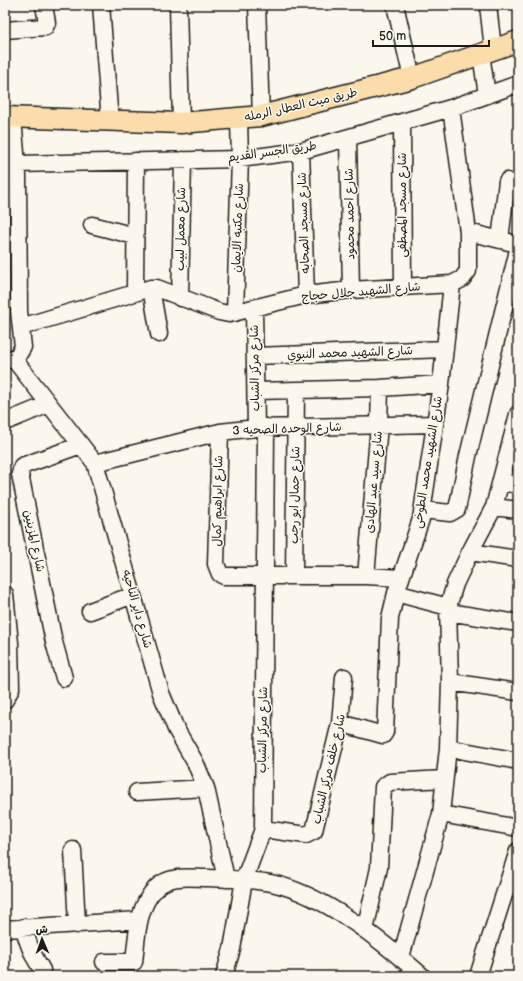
<svg xmlns="http://www.w3.org/2000/svg" width="523" height="981" viewBox="0 0 523 981" font-family="'Balsamiq Sans','Playpen Sans Arabic',sans-serif">
<style>
.lines{fill:none;stroke-linecap:round;stroke-linejoin:round}
.minor-casing{stroke:#1c1c1c;stroke-width:19}
.major-casing{stroke:#1c1c1c;stroke-width:23}
.minor{stroke:#fbf7ec;stroke-width:16}
.major{stroke:#faddab;stroke-width:20}
.labels{text-anchor:middle;dominant-baseline:central;stroke-width:3;stroke-linejoin:round;paint-order:stroke}
.street-label{font-size:12px;fill:#1c1c1c;stroke:#fbf7ec}
</style>
<rect width="100%" height="100%" fill="#fbf7ec"/>
<filter id="ink" filterUnits="userSpaceOnUse"><feTurbulence type="fractalNoise" baseFrequency=".025" numOctaves="2"/><feDisplacementMap in="SourceGraphic" scale="8" xChannelSelector="R" yChannelSelector="G"/><feConvolveMatrix kernelMatrix="1 2 1 2 8 2 1 2 1" color-interpolation-filters="sRGB"/></filter>
<g filter="url(#ink)">
<g class="lines">
<defs>
<path id="minor" d="M101,5L110,122
M178,5L181,123
M257,5L261,116
M395,5L412,78
M488,5L493,49
M5,30L45,27L47,23L44,5
M481,54L487,95
M402,122L403,287
M348,138L351,290
M301,151L306,295
M17,164L240,159L301,151L451,108L518,84
M92,225L135,236
M468,232L509,242
M500,240L507,181
M151,288L159,334
M135,291L136,161
M180,298L183,160
M254,309L256,428
M235,313L240,159L239,119
M21,327L151,288H157L219,312L229,314L306,295L351,290L452,284L462,279L468,271V232L451,108
M255,356L445,349
M13,358L95,463L161,693L176,729L195,762L206,788L226,879
M5,360L17,357L23,347L19,311L18,176L13,118
M256,391L380,388L441,384
M5,422L49,404
M220,432L216,564L220,574L224,576H366L401,578
M95,463L220,432L256,428L435,424
M501,482L518,485
M494,507L518,510
M423,510L450,513L457,509L468,456L518,250
M470,552L518,559
M294,575L296,391
M366,576L379,425L380,388
M396,593L448,607
M5,594L10,643L11,689L5,700
M90,611L133,595
M448,612L518,623
M64,678L54,642L20,474L22,466L81,445
M450,682L518,692
M340,723L383,735L385,732L390,618L396,593L421,519L441,384L452,284
M448,748L518,761
M137,792L206,788
M441,814L518,828
M263,829L306,835L314,831L340,723L344,677
M73,850L77,925
M24,927C27,944 33,956 42,970
M5,929L138,920
M365,930L379,868L383,787L390,782L444,779
M401,957L441,814L448,748L450,682L448,607L455,584L470,552L494,507L518,414
M104,962H134C137,936 137,907 156,888C170,874 190,878 208,878C229,879 251,879 271,883C324,894 382,941 422,976
M224,976L232,949L244,880L263,829L266,427
M478,976L518,851"/>
<path id="major" d="M5,117L181,123L261,116L412,78L518,41"/>
</defs>
<!-- minor casing -->
<use href="#minor" class="minor-casing"/>
<!-- major casing -->
<use href="#major" class="major-casing"/>
<!-- minor -->
<use href="#minor" class="minor"/>
<!-- major -->
<use href="#major" class="major"/>
</g>
</g>
<g class="labels">
<!-- street labels -->
<g class="street-label">
<text transform="translate(301 105) rotate(-13)">طريق ميت العطار, الرمله</text>
<text transform="translate(272 152) rotate(-8)">طريق الجسر القديم</text>
<text transform="translate(402 205) rotate(-90)">شارع مسجد المصطفى</text>
<text transform="translate(350 214) rotate(-91)">شارع احمد محمود</text>
<text transform="translate(304 223) rotate(-92)">شارع مسجد الصحابه</text>
<text transform="translate(238 228) rotate(-88)">شارع مكتبه الايمان</text>
<text transform="translate(181 229) rotate(-89)">شارع معمل لبيب</text>
<text transform="translate(361 292) rotate(-5)">شارع الشهيد جلال حجاج</text>
<text transform="translate(350 353) rotate(-2)">شارع الشهيد محمد النبوي</text>
<text transform="translate(255 368) rotate(-91)">شارع مركز الشباب</text>
<text transform="translate(287 429) rotate(-2)">شارع الوحده الصحيه 3</text>
<text transform="translate(428 462) rotate(-81)">شارع الشهيد محمد الطوخى</text>
<text transform="translate(374 482) rotate(-85)">شارع سيد عبد الهادى</text>
<text transform="translate(295 495) rotate(-89)">شارع جمال ابو رجب</text>
<text transform="translate(218 501) rotate(-89)">شارع ابراهيم كمال</text>
<text transform="translate(34 541) rotate(78)">شارع المزينين</text>
<text transform="translate(137 609) rotate(74)">شارع داير الناحيه</text>
<text transform="translate(263 730) rotate(-89)">شارع مركز الشباب</text>
<text transform="translate(329 769) rotate(-77)">شارع خلف مركز الشباب</text>
</g>
</g>
<!-- margin -->
<rect width="523" height="981" fill="none" stroke="#fbf7ec" stroke-width="20"/>
<rect x="10" y="10" width="503" height="961" fill="none" stroke="#1c1c1c" stroke-width="1.5" filter="url(#ink)"/>
<!-- north arrow -->
<g transform="translate(42 939) rotate(358)" stroke="#fbf7ec" stroke-width="3" paint-order="stroke">
<path d="M0-3L7 15L0 10L-7 15Z" fill="#1c1c1c"/>
<text y="-6" font-size="11" font-weight="bold" text-anchor="middle" fill="#1c1c1c">ش</text>
</g>
<!-- scale -->
<path d="M373 40v6h116v-6" fill="none" stroke="#1c1c1c" stroke-width="2"/>
<text x="379" y="40" font-size="12" fill="#1c1c1c" stroke="#fbf7ec" stroke-width="3" paint-order="stroke">50 m</text>
</svg>
